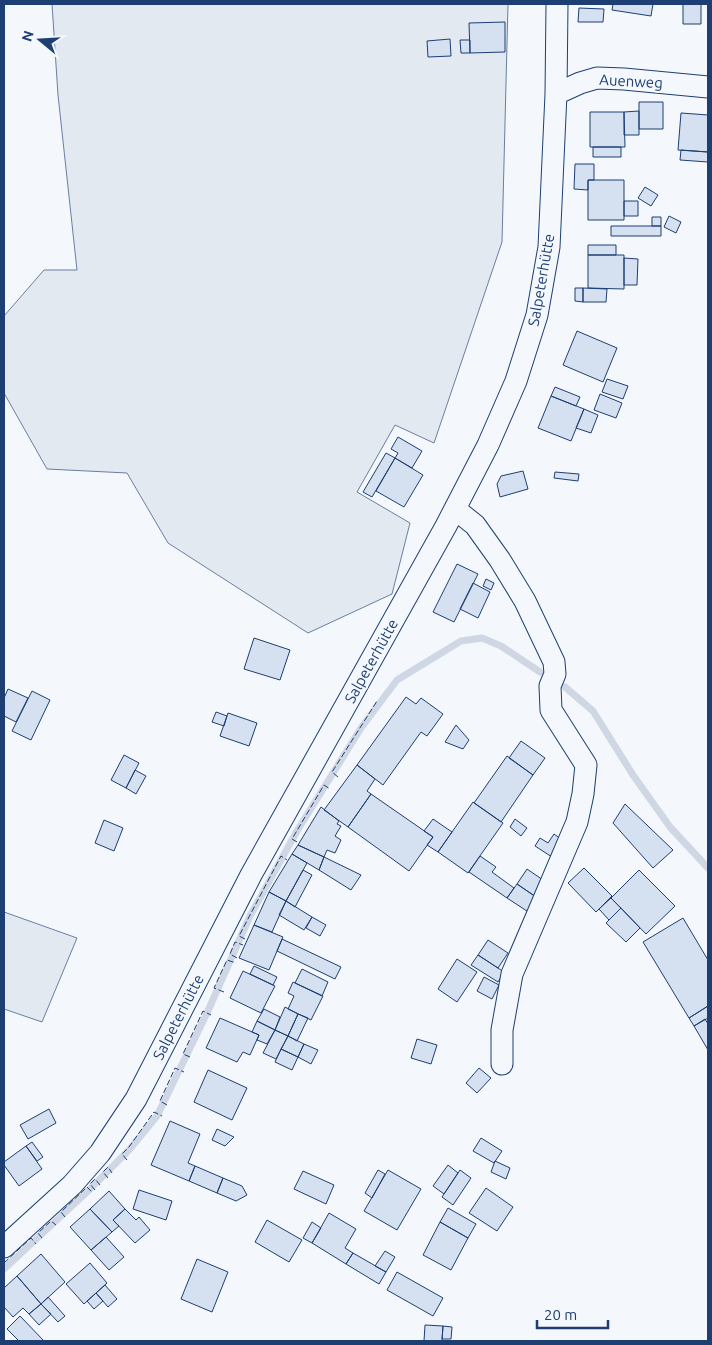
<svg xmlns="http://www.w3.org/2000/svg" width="712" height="1345" viewBox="0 0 712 1345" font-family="Ubuntu,sans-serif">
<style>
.green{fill:#e3e9f0;stroke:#687fa3}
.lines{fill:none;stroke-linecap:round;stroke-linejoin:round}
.stream{stroke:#cfd7e4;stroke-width:7}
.building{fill:#d5e0f0;stroke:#1d3f73}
.street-casing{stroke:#1d3f73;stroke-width:23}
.street{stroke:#f4f7fb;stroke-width:21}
.fence{stroke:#1d3f73;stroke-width:1;stroke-dasharray:6 2.5;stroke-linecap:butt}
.labels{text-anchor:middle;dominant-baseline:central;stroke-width:4;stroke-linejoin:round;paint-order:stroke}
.street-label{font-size:15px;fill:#1d3f73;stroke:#f4f7fb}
</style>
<rect width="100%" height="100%" fill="#f4f7fb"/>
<!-- green -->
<path class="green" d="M52,4H508L502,242L434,443L395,425L357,492L410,523L392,594L308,633L168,543L127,473L47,469L4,393V316L44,270H77L58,95Z
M4,912L77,938L42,1022L4,1009Z"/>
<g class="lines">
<!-- stream -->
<path class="stream" d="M565,687L593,711L633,775L670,827L708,868
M4,1269L87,1192L129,1150L157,1116L207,1013L250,916L297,831L361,728L397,680L461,641L482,638L501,646L540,672"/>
</g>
<!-- building -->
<path class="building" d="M613,4H653L651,16L612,10Z
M683,4H701V24H683Z
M579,8L604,9L603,22H578Z
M505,22V52L470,53L469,23Z
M450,39L451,56L428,57L427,41Z
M460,40H470V53H461Z
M639,102H663V129H639Z
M639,111V135H624V112Z
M590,112H624L625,147H590Z
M681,113L708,115V152L678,150Z
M593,147H621V157H593Z
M681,150L708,152V162L680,160Z
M575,164H594V180H588V190L574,189Z
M588,180H624V220H588Z
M645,187L658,195L651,206L638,198Z
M624,201H638V216H624Z
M669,216L681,222L676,233L664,227Z
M652,217H661V226H652Z
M611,226H661V236H611Z
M588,245H616V255H588Z
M588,255H624V289L588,288Z
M624,258L638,259L637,285H624Z
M575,288H583V302L575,301Z
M583,288L607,289L606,302H583Z
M577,331L617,348L603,382L563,365Z
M607,379L628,386L623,399L602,392Z
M555,387L580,397L576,406L551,396Z
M600,394L622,403L616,418L594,410Z
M551,396L584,409L571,441L538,428Z
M584,409L598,415L591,433L576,428Z
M398,437L422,451L412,468L395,458L398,453L391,449Z
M386,453L395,458L372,497L363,492Z
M395,458L423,475L404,507L376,491Z
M523,471L528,489L500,497L497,484L501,476Z
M555,472L579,474L578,481L554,478Z
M457,564L478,574L454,622L433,612Z
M486,579L494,583L491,590L483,586Z
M473,583L490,592L478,618L460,609Z
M254,638L290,650L280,680L244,669Z
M8,689L28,698L16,722L4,716V698Z
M32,691L50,700L31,740L12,731Z
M406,697L416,704L421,698L443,714L427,736L421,732L383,785L357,765Z
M216,712L227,716L224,726L212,722Z
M228,713L257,723L249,746L220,736Z
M456,725L469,740L463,749L445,742Z
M521,741L545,758L533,775L509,758Z
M124,755L139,763L126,788L111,780Z
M507,756L533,775L501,822L474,803Z
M357,765L375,779L367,791L371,794L348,827L324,810Z
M135,770L146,776L136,794L126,788Z
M371,794L433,837L409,871L348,827Z
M473,802L503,823L468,873L438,852Z
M625,804L673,850L653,868L613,823Z
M321,807L339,821L337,824L341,826L335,836L341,840L335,853L327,850L324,857L298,845Z
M433,819L452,832L438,852L427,845L433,837L424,831Z
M515,819L527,828L521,836L510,827Z
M104,820L123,828L114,851L95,843Z
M554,834L561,839L552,857L535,846L540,838L548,843Z
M298,845L324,857L319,870L292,854Z
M292,854L307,863L286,901L269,892Z
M480,856L496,867L492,872L514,888L507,898L469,872Z
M324,857L361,875L351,890L319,870Z
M584,868L612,896L596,912L568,883Z
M527,869L543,880L536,897L517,884Z
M303,870L312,875L295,907L286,901Z
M639,870L675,906L646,934L611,898Z
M517,884L536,897L530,913L507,898Z
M269,892L286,901L272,932L254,925Z
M611,898L621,908L609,920L599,909Z
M286,901L312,917L304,930L279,915Z
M621,908L640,928L626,942L606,923Z
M312,917L326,925L320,936L306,928Z
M683,918L708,960V1006L689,1018L643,942Z
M254,925L283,937L269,970L239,958Z
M282,939L341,967L335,979L277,951Z
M488,940L508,953L498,968L478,955Z
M478,955L504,972L498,982L471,965Z
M457,959L477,972L457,1002L438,989Z
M254,966L277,977L273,985L250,974Z
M302,969L328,982L322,996L295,983Z
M243,971L275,986L261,1013L230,998Z
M484,977L499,985L492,999L477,991Z
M293,982L323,996L311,1020L288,1009L294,996L288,993Z
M708,1006V1018L694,1026L689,1018Z
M285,1007L298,1014L288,1036L275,1030Z
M264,1009L280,1017L275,1030L257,1021Z
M298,1014L308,1018L297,1041L288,1036Z
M220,1018L259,1035L250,1055L243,1052L237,1062L206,1048Z
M705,1019L708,1024V1050L694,1026Z
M257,1021L275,1030L267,1044L257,1040L259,1035L252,1032Z
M275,1030L288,1036L276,1059L263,1053Z
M288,1036L304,1044L298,1057L281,1049Z
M417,1039L437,1045L431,1064L411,1058Z
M304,1044L318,1050L311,1064L298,1057Z
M281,1049L298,1057L292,1070L275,1062Z
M479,1068L491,1078L477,1093L466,1083Z
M208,1070L247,1088L232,1120L194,1102Z
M49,1109L56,1123L28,1139L20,1125Z
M170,1121L200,1134L188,1163L195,1166L189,1181L151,1165Z
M217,1129L234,1137L225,1146L212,1140Z
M481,1138L502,1151L494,1163L473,1151Z
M32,1142L43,1157L37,1161L26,1146Z
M26,1146L42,1169L19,1186L4,1165V1162Z
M495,1161L510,1168L506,1179L491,1172Z
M448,1165L458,1173L444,1194L433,1186Z
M195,1166L223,1178L217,1193L189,1181Z
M378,1170L385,1174L372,1198L365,1193Z
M388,1170L421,1189L397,1230L364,1211Z
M460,1170L471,1178L453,1205L442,1197Z
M303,1171L334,1185L326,1204L294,1189Z
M223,1178L242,1186L247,1195L236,1201L217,1193Z
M486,1188L513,1207L497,1231L469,1213Z
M139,1190L172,1201L166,1220L133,1209Z
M109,1191L125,1209L113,1220L119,1226L112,1232L90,1209Z
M448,1208L476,1224L468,1238L440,1222Z
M90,1209L112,1232L91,1250L70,1227Z
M125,1209L136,1220L139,1217L150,1230L135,1243L113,1220Z
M329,1213L356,1229L345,1248L353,1253L346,1264L312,1243Z
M267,1220L302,1240L289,1262L255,1242Z
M312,1222L321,1228L312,1243L303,1238Z
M440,1222L468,1238L451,1270L423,1255Z
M106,1237L124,1257L109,1270L91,1250Z
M385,1251L395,1257L386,1272L375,1266Z
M353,1253L386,1272L379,1284L346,1264Z
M41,1254L65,1282L41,1304L17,1276Z
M197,1259L228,1272L212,1312L181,1299Z
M90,1263L107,1283L84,1304L66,1284Z
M397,1272L443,1298L433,1316L387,1290Z
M17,1276L41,1304L29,1314L23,1308L13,1317L4,1307V1288Z
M105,1285L117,1299L108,1307L96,1293Z
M96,1293L103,1301L94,1309L87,1301Z
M48,1297L65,1316L58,1322L41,1304Z
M41,1304L51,1314L39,1325L29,1314Z
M20,1316L44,1341H19L7,1329Z
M425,1325L443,1326L442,1341H424Z
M443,1326L452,1327L451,1339H442Z"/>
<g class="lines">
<defs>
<path id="street" d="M556,94L580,83L597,78L624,79L708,87
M455,509L475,525L500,560L525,601L554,662L555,674L550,686L551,710L586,765L583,794L577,822L512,974L502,1030V1064
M4,1247L72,1185L100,1153L136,1099L251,875L446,526L488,445L516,381L537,315L549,247L556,94L557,4"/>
</defs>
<!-- street casing -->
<use href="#street" class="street-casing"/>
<!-- street -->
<use href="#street" class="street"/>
<!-- fence -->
<path class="fence" d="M338,777L332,772L377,701
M297,842L292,839L324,785L330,789
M245,939L239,936L281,856L287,860
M237,958L230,954L235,942L243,945
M224,992L214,988L227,960L236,963
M190,1057L183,1054L203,1011L211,1015
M167,1105L160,1101L175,1068L184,1072
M127,1160L122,1154L129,1147L154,1112L162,1116
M108,1178L103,1172L108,1167L112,1173
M95,1190L90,1184L95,1179L100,1185
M65,1217L61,1212L87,1187L92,1192
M42,1238L38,1233L51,1221L56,1225
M4,1263L31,1238L36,1244"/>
</g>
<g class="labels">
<!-- street labels -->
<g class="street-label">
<text transform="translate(631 81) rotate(3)">Auenweg</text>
<text transform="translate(541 280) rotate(-80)">Salpeterhütte</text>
<text transform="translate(371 661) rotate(-61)">Salpeterhütte</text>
<text transform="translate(178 1017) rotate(-63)">Salpeterhütte</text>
</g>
</g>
<!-- border -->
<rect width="712" height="1345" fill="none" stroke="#1d3f73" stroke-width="10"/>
<!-- north arrow -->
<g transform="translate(40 40) rotate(288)" stroke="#f4f7fb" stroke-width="4" paint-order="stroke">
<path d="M0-4L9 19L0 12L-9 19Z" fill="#1d3f73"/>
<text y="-8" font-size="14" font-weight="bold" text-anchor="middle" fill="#1d3f73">N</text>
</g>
<!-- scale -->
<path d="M537 1320v8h71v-8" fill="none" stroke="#1d3f73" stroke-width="2.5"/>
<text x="544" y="1320" font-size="15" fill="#1d3f73" stroke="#f4f7fb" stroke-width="4" paint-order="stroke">20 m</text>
</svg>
